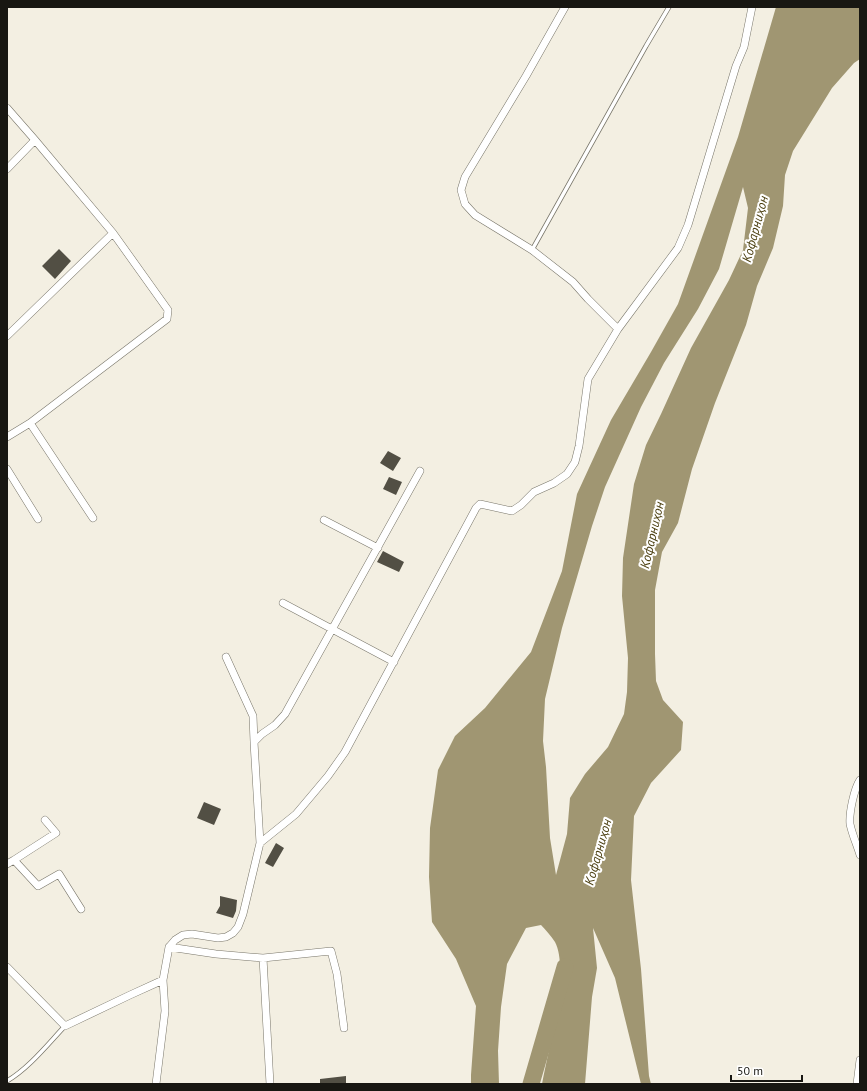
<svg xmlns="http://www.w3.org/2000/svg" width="867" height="1091" viewBox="0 0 867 1091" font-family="'PT Sans',sans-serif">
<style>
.water{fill:#a09672;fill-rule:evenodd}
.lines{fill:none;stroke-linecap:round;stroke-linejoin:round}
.river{stroke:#a09672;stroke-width:17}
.building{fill:#524f44}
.service-casing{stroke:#787569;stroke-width:5}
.minor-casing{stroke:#787569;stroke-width:8}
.service{stroke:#fff;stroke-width:3.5}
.minor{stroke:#fff;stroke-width:7}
.labels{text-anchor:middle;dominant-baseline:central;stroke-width:4;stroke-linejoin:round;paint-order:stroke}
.water-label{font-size:13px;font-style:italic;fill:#4b3f10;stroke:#fff}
</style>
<rect width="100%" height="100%" fill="#f3efe2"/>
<!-- water -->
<path class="water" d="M776,7H860V59L854,63L832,88L793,151L785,175L783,206L773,248L757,286L746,325L715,403L692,469L678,523L662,552L655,590V654L656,681L663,700L683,722L681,750L651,783L634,816L631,880L641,969L649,1076L651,1084H641L615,978L593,928L597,968L592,997L585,1084H542C548,1051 570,970 555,942C551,936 546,930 541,925L526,928L507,964L501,1007L498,1051L499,1084H471V1075L476,1006L456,959L432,922L429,877L430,828L438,770L455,736L485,708L531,652L562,571L577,494L611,420L651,352L678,304L738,137ZM743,187L748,208L743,250L729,280L691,348L661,414L646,445L634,484L623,558L622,596L628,658L627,692L624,714L608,747L585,774L570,798L567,834L556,875L550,838L546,767L543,741L545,699L562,628L592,526L605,487L641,407L664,363L698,309L719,269Z"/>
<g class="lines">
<!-- river -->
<path class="river" d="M531,1084L565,967"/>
</g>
<!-- building -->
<path class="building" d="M59,249L71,261L55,279L42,266Z
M388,451L401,458L393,471L380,463Z
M389,477L402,482L396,495L383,489Z
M383,551L404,562L399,572L377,562Z
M204,802L221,809L214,825L197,818Z
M276,843L284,848L273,867L265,863Z
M220,896L237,900L236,911L233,918L216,913L220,906Z
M346,1076V1084H320V1079Z"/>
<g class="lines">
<defs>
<path id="service" d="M532,250L646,46L669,7
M7,1081C29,1068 47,1045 65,1026"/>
<path id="minor" d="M7,108L35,140L113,233L7,336
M7,169L35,140
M618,329L678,248L688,225L736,66L744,47L752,7
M30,423L93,518
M7,437L30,423L167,319L168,310L113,233
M7,469L38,519
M324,520L378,548
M283,603L394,662
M226,657L253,716L254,742
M860,780C854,789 849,813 850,824C852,834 857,845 860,855
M260,843L254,742L262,734L275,725L285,714L420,471
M14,860L56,833L45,820
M7,864L14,860L38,886L59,874L81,909
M169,947L216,954L263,958L331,951L337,974L344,1028
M263,958L270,1084
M7,967L65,1026L130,995L163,980
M156,1084L165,1011L163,980L169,947L175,940L183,935L192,934L218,938L226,937L233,933L238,927L243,914L260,843L296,814L328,776L345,752L476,508L480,504L512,511L521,505L534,492L554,483L567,474L575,462L579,446L588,379L618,329L588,299L573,282L532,250L475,215L465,204L461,190L465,177L526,76L565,7
M857,1084L860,1060"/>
</defs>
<!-- service casing -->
<use href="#service" class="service-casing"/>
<!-- minor casing -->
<use href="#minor" class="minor-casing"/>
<!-- service -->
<use href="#service" class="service"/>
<!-- minor -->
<use href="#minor" class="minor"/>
</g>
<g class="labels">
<!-- water labels -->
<g class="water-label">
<text transform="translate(755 229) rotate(-75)">Кофарниҳон</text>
<text transform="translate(652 535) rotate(-77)">Кофарниҳон</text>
<text transform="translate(598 852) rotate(-74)">Кофарниҳон</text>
</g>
</g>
<!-- border -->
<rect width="867" height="1091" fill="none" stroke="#181712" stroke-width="16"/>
<!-- scale -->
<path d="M731 1075v6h71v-6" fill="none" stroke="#181712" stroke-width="2"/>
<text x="737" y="1075" font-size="12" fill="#181712" stroke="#ffffff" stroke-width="3" paint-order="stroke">50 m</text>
</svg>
